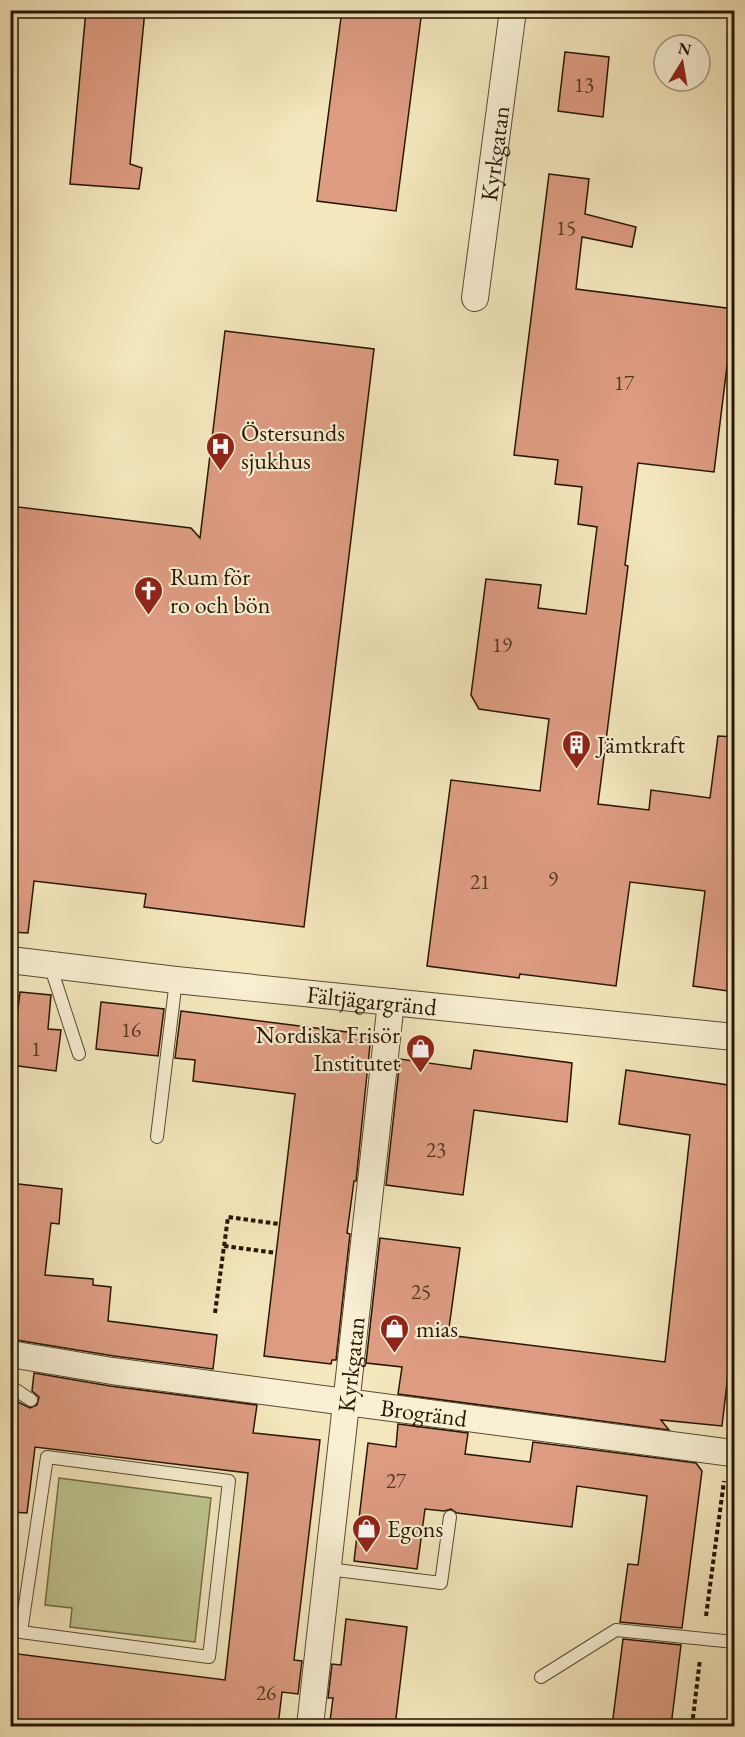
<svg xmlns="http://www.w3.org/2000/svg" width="745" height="1737" viewBox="0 0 745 1737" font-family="'EB Garamond',serif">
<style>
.green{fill:#bec48f;stroke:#726d48;stroke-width:1.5}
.building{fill:#de9c82;stroke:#261602;stroke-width:1.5}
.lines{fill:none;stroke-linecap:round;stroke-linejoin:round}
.lane-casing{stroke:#5a4a31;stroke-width:14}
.street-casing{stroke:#5a4a31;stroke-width:28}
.path{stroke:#261602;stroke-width:4;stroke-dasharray:4.5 3;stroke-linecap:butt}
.lane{stroke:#f8efd4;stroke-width:12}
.street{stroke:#f8efd4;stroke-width:26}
.labels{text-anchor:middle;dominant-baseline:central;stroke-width:4.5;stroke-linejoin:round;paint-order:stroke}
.number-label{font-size:21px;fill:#543822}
.street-label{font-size:24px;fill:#261602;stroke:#f8efd4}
.poi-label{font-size:24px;fill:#261602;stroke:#f8efd4;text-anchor:start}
</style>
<rect width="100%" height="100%" fill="#f4e7bd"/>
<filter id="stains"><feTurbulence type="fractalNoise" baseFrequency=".00333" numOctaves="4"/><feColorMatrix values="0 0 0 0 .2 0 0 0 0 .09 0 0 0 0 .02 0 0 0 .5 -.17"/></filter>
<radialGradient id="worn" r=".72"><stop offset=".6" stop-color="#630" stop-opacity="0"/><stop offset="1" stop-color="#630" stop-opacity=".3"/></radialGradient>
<!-- green -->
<path class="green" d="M59,1478L211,1498L195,1642L70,1627L72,1608L45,1605Z"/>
<!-- building -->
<path class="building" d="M86,10H145L130,164L142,168L139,189L70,184Z
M342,10H422L396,211L317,201Z
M565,52L609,57L603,117L558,111Z
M549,174L589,179L585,214L636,227L632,247L582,237L576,289L734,309L714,472L638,463L625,565L628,566L598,804L649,810L651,790L710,798L718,736L735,737V992L693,986L705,891L630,882L616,986L520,974L519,978L427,966L451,780L540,791L549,719L479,709L471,695L486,579L541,585L538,608L586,614L597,527L578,524L582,487L555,484L558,460L514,455Z
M225,331L374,349L304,927L144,907L146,894L34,881L28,933L10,932V506L191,528L200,538Z
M20,992L51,995L48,1029L61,1030L56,1071L11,1065Z
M101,1002L164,1009L158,1056L96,1049Z
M181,1011L371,1035L356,1181H354L347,1233L350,1234L336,1360H332L331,1364L264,1356L295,1094L193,1081L195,1060L175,1058Z
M474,1050L572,1063L567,1122L474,1110L463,1195L386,1185L400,1059L471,1069Z
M626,1070L735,1086V1315L722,1426L661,1420L669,1430L398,1394L402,1367L366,1363L380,1238L460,1248L448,1335L665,1362L690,1135L619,1124Z
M10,1183L62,1189L59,1224L51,1223L45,1275L93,1279V1285L111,1287L108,1321L217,1335L213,1369L114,1356L10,1339Z
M34,1373L110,1386L257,1405L253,1433L320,1440L294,1660L302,1661L298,1694L282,1692L278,1726H10V1653L225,1680L248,1473L35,1447L27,1513L10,1512V1398L30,1408L37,1405L39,1397L32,1391Z
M398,1424L468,1433L465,1454L530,1462L533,1442L696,1463L702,1471L682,1628L620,1622L628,1564L638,1565L647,1496L577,1486L572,1527L457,1513L451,1509L444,1511L425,1509L417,1569L354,1561L368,1443L396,1447Z
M346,1619L407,1627L395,1726H337V1722L330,1721L333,1698H328L332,1664L341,1665Z
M623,1639L681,1645L671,1726H612Z"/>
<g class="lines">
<defs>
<path id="lane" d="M50,965L79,1054
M157,1137L176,980
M10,1386L31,1400
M47,1457L229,1481L209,1657L21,1632Z
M328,1569L441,1583L450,1517
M541,1677L616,1630L734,1642"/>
<g id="street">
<path id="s1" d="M475,298L513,10"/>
<path id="s2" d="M10,960L176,980L734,1037"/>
<path id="s3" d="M10,1354L112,1371L732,1453"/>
<path id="s4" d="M310,1726L391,1002"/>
</g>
</defs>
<!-- lane casing -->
<use href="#lane" class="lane-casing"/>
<!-- street casing -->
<use href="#street" class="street-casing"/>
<!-- path -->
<path class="path" d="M224,1246L276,1253
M215,1313L228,1217L279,1224
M706,1616L724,1481
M692,1726L700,1659"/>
<!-- lane -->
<use href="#lane" class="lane"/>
<!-- street -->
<use href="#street" class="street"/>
</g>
<!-- icons -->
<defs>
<symbol id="hospital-pin" viewBox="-11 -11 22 30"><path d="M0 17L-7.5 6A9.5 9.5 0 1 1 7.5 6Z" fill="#8f2418" stroke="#f8efd4"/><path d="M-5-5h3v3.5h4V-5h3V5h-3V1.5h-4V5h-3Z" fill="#fff"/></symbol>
<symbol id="church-pin" viewBox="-11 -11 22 30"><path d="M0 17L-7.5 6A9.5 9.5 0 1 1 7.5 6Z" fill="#8f2418" stroke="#f8efd4"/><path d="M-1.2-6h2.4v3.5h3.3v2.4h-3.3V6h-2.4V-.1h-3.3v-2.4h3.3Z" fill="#fff"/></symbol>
<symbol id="building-pin" viewBox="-11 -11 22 30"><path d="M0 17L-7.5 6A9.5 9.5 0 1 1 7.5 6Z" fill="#8f2418" stroke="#f8efd4"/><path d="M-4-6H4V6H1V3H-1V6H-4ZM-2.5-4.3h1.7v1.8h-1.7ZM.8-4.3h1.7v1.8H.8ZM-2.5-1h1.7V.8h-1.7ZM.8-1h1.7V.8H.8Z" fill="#fff"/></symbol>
<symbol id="shop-pin" viewBox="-11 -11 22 30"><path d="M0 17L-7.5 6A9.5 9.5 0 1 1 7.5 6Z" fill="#8f2418" stroke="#f8efd4"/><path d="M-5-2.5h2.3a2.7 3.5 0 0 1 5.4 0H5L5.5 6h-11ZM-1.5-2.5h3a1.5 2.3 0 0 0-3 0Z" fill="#fff"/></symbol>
</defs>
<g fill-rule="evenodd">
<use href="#hospital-pin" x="204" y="430" width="33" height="45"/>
<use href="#church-pin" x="132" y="574" width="33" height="45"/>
<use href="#building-pin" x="560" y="728" width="33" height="45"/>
<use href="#shop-pin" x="404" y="1032" width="33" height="45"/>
<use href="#shop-pin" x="378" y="1312" width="33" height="45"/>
<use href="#shop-pin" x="350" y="1512" width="33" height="45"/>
</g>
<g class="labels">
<!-- number labels -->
<g class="number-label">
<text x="584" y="84">13</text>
<text x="566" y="227">15</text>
<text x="624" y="382">17</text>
<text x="502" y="644">19</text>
<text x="553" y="878">9</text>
<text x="480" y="881">21</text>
<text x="131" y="1029">16</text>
<text x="36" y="1048">1</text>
<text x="436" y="1149">23</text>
<text x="421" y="1291">25</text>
<text x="396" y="1480">27</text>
<text x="266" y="1692">26</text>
</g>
<!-- street labels -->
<g class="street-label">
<text stroke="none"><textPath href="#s1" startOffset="146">Kyrkgatan</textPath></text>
<text stroke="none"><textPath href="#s2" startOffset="364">Fältjägargränd</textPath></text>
<text stroke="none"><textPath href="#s4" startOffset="364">Kyrkgatan</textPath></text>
<text stroke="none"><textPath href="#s3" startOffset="418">Brogränd</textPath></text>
</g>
<!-- poi labels -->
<g class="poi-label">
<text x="241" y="432">Östersunds<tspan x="241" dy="28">sjukhus</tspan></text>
<text x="170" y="576">Rum för<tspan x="170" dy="28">ro och bön</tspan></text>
<text x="597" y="744">Jämtkraft</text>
<text x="400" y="1034" text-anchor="end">Nordiska Frisör<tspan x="400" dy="28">Institutet</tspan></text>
<text x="416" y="1328">mias</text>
<text x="387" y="1528">Egons</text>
</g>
</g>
<!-- margin -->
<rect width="745" height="1737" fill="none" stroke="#f4e7bd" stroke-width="36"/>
<rect x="12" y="12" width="721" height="1713" fill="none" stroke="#261602" stroke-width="3"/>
<rect x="18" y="18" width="709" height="1701" fill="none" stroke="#261602" stroke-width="1.5"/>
<!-- north arrow -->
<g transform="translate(682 63) rotate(11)"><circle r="28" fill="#f8efd4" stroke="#a49880" stroke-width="1.5"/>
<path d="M0-4.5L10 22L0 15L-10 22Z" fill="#8f2418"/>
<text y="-9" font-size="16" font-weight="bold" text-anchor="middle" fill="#261602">N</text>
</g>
<rect width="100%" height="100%" filter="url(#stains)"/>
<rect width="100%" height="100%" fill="url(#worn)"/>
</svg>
